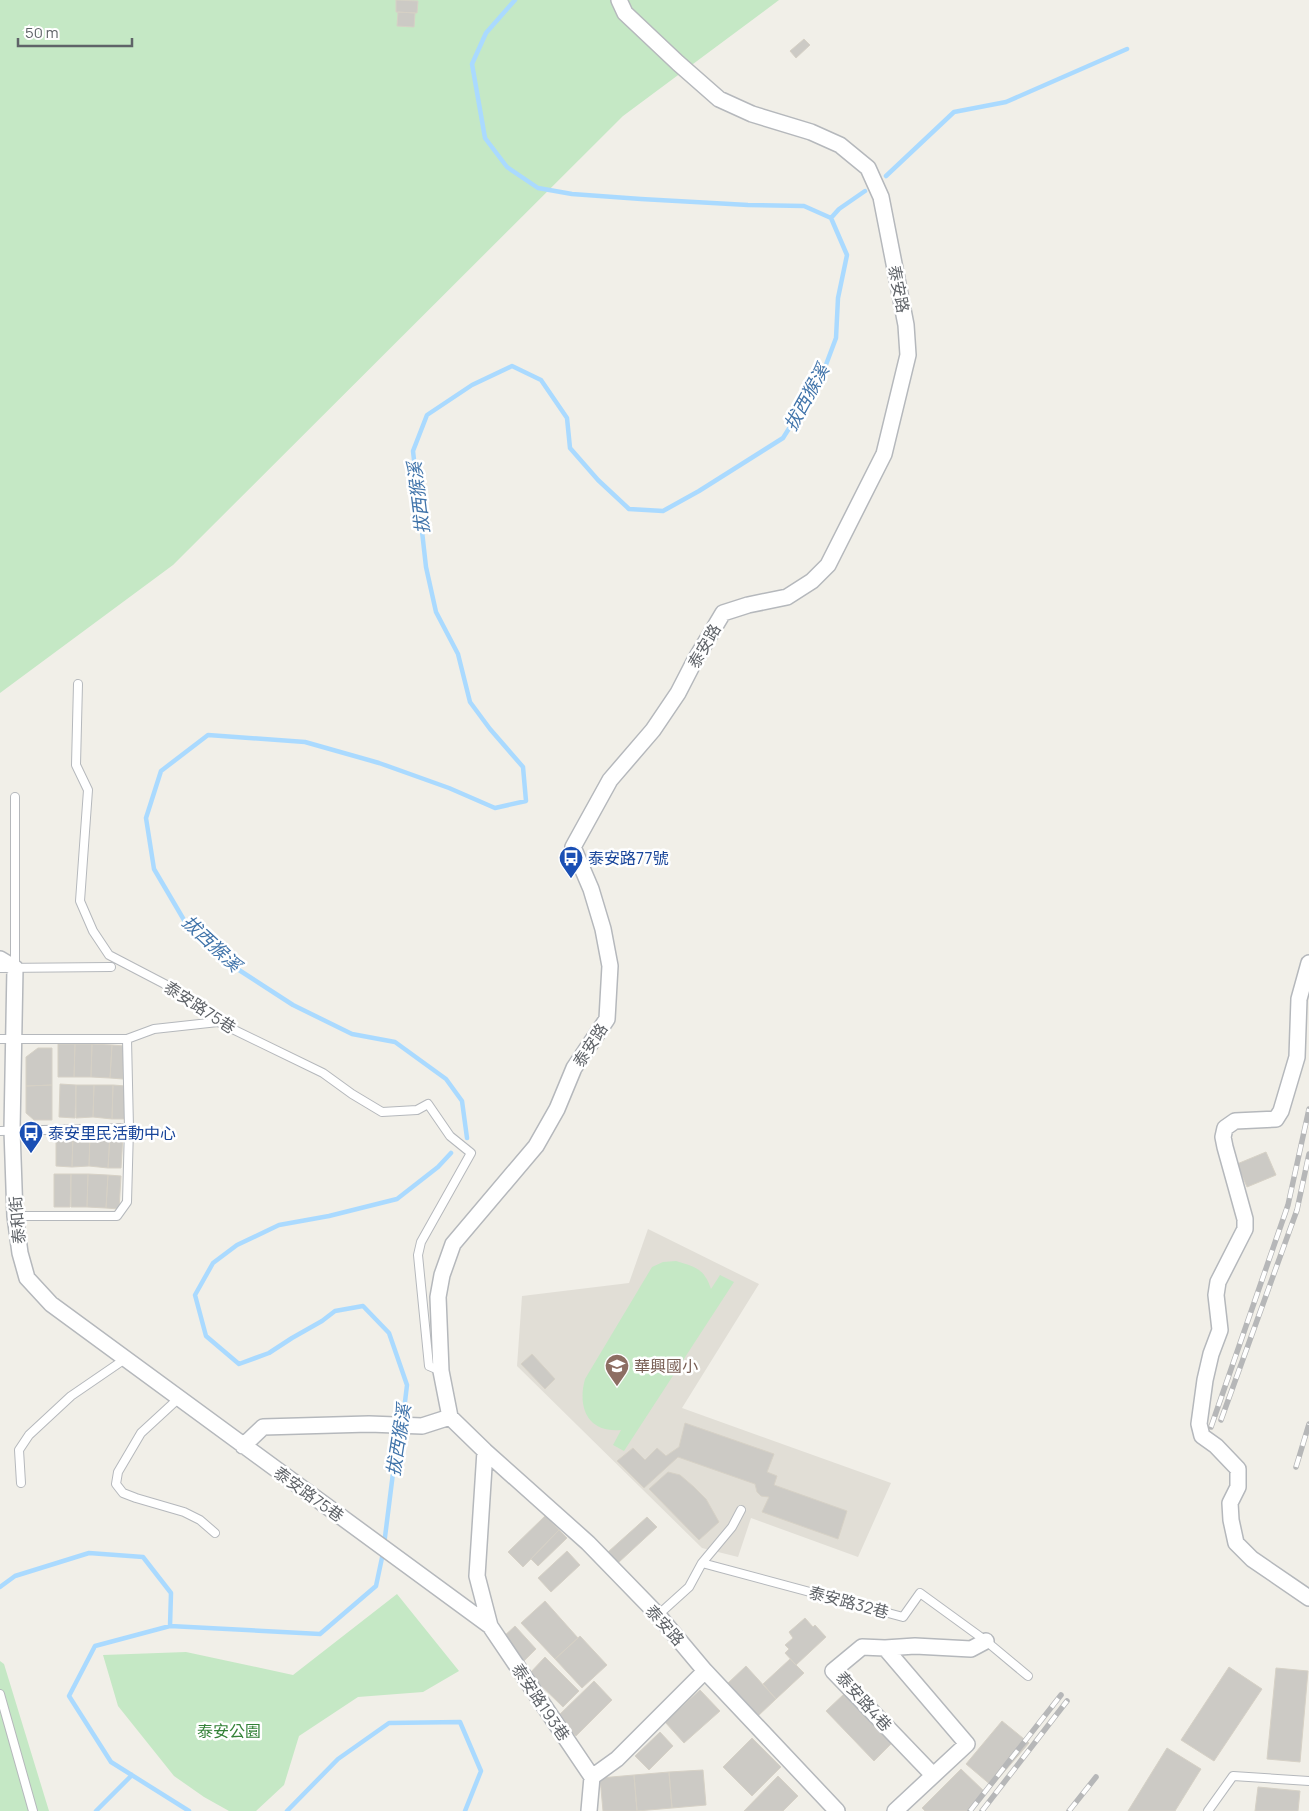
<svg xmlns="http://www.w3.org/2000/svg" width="1309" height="1811" viewBox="0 0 1309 1811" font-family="Manrope,'Noto Sans TC',sans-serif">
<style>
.education{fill:#e1ded6}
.green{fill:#c5e8c5}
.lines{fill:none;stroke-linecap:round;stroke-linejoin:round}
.stream{stroke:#aadaff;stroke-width:4.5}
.building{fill:#cccac5;stroke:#d6d1c6}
.lane-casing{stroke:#b5b8bc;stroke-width:10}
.street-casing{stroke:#b5b8bc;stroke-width:18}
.lane{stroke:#fff;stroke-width:8}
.street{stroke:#fff;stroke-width:15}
.rail-casing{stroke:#b6b7b8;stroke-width:5.5}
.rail{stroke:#fff;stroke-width:4;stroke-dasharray:11;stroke-linecap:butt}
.labels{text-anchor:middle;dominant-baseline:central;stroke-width:5;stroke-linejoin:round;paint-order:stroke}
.street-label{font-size:16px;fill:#5f6368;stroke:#fff}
.transit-label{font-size:16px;fill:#164399;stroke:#fff;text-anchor:start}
.education-label{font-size:16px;fill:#785e54;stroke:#fff;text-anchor:start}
.park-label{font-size:16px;fill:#348238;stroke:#fff}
.water-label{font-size:18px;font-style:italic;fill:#4174aa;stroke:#fff}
</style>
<rect width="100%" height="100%" fill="#f1efe8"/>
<!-- education -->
<path class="education" d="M648,1229L759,1284L682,1408L891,1483L858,1557L751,1518L738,1557L702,1548L517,1366L522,1296L629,1283Z"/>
<!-- green -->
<path class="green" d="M0,0H779L623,116L173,565L0,693Z
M676,1261C695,1267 704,1268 711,1289L720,1275L734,1282L624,1451L613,1445L621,1430C588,1433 577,1408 585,1379L652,1267L663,1262Z
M397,1594L459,1671L423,1692L358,1697L299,1736L284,1785L256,1811H229L204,1797L174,1776L118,1706L103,1655L186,1652L293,1675Z
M0,1661L4,1664L49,1811H0Z"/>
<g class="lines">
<!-- stream -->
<path class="stream" d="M886,176L954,112L1006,102L1127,49
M831,218L839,209L865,191
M467,1138L462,1101L446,1079L395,1042L352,1034L293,1005L239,970L184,920L154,869L146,818L161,771L208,735L305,742L379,763L449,788L495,808L526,801L523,767L490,729L470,702L458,654L436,612L426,567L413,451L427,415L472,385L512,366L541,380L567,418L570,448L598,480L629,509L663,511L699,491L783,438L821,378L836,338L838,298L847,255L831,218L804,206L748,205L641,199L572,194L538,188L507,167L485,138L472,64L486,33L515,0
M384,1545L393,1473L399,1452L407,1385L389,1333L363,1306L335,1311L322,1321L292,1338L269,1353L239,1364L206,1336L195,1295L213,1263L237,1245L279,1225L329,1216L397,1199L438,1167L451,1153
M0,1587L15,1576L89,1553L143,1557L171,1593L170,1626
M96,1811L132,1775
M189,1811L111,1762L69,1696L95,1646L170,1626L320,1634L376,1586L383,1553
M287,1811L338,1759L389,1723L460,1722L481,1771L465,1811"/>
</g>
<!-- building -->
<path class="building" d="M396,0L418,1L417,13L396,12Z
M398,12L415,13L414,27L397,26Z
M804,39L810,45L796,58L790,51Z
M58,1044H75L74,1077H58Z
M75,1044H92L91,1077H74Z
M92,1044L112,1045L110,1078L91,1077Z
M112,1045L124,1046L123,1079L110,1078Z
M38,1048H52V1085L26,1086V1057Z
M60,1084L76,1085L75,1118L59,1117Z
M52,1085V1120H34L26,1113V1086Z
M76,1085H94L93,1117L76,1118Z
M94,1085H113L112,1119L93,1117Z
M113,1085L126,1086L125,1119H112Z
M56,1133L73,1134L72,1167L56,1166Z
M73,1134H90L89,1166L72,1167Z
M90,1134H110L108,1168L89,1166Z
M110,1134L123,1135L121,1168H108Z
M1266,1152L1276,1175L1247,1187L1237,1164Z
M54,1174H71L70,1207H54Z
M71,1174H88L87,1207H71Z
M88,1174L108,1175L106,1208L87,1207Z
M108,1175L121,1176L119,1209L106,1208Z
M532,1354L555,1379L545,1389L521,1364Z
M685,1423L774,1454L767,1472L777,1476L774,1485L847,1511L838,1539L762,1512L769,1497L761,1496L757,1492L755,1484L678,1457L644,1488L617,1461L633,1448L645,1460L657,1448L666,1456L679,1447Z
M668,1472L680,1475L694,1487L706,1499L719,1522L699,1540L649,1489Z
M545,1516L559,1530L523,1567L508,1552Z
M647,1517L657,1527L618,1563L608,1552Z
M559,1530L567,1538L538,1566L531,1559Z
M567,1551L580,1565L551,1592L538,1578Z
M545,1601L578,1638L555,1659L521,1623Z
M805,1618L813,1627L815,1625L826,1637L796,1665L785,1653L789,1649L785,1645L793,1638L789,1632Z
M515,1626L536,1649L523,1662L502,1638Z
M580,1636L607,1665L582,1688L555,1659Z
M545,1657L579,1691L563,1707L529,1674Z
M790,1659L804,1673L776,1699L763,1684Z
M746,1666L776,1699L757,1717L727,1684Z
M1229,1667L1262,1689L1214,1761L1181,1740Z
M1276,1668L1308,1671L1300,1762L1267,1759Z
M594,1681L612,1700L576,1736L557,1717Z
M700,1690L720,1711L684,1743L665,1722Z
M845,1693L892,1743L874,1761L826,1711Z
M1002,1721L1029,1743L992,1786L966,1764Z
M660,1732L673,1746L649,1770L635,1756Z
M752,1738L781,1767L752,1796L723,1767Z
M1167,1748L1201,1769L1175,1811H1128Z
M961,1769L986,1793L967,1811H925L922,1808Z
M703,1770L706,1805L672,1808L669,1772Z
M669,1772L672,1808L637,1811L634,1775Z
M634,1775L637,1811H603L600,1778Z
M778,1776L798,1796L783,1811H744Z
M1258,1787L1300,1791L1298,1811H1255Z"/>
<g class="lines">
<defs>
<path id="lane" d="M78,684L76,765L88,790L80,901L93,931L109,955L180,992L218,1022L323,1073L352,1094L382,1112L417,1110L428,1104L450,1136L471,1153L421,1242L418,1255L429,1366L441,1371
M0,968L111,967
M15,968V797
M0,1039H127L154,1029L218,1022
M0,1131L129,1128
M15,1216H117L127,1202L129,1128L127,1039
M179,1398L141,1433L118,1472L116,1484L123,1493L136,1498L184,1512L200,1520L215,1533
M21,1483L19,1450L29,1435L71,1396L125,1359
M702,1563L732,1527L741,1510
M658,1615L689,1587L702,1563L903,1617L920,1593L986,1641L1028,1676
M0,1694L33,1811
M1208,1811L1233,1776L1309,1781"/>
<path id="street" d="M619,0L625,13L678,63L719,99L752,114L811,132L840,145L868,168L881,197L906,325L908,355L884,454L828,565L812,581L787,597L748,605L723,613L695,660L678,693L653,730L610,780L573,847L591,889L603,929L610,966L607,1019L574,1068L557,1109L536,1146L453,1244L442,1275L438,1297L441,1371L450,1417L485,1451L588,1543L658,1615L705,1671L837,1811
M0,959L15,968L12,1130L15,1216L20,1253L27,1278L51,1304L490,1626L592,1777
M1309,963L1299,999L1297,1057L1281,1111L1276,1119L1235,1121L1225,1128L1223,1137L1225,1147L1245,1219V1229L1218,1282L1216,1295L1220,1330L1211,1354L1205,1380L1199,1424L1202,1436L1216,1446L1238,1469V1487L1230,1503L1231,1520L1236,1543L1252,1559L1309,1598
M243,1446L263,1427L369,1424L422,1426L450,1417
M485,1451L477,1576L490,1626
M885,1648L967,1744L895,1811
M933,1775L833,1671L862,1647L885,1648L915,1646L971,1649L986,1641
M589,1811L592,1777L617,1759L705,1671"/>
</defs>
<!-- lane casing -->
<use href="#lane" class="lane-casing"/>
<!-- street casing -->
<use href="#street" class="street-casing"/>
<!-- lane -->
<use href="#lane" class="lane"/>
<!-- street -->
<use href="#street" class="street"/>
<defs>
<path id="rail" d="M1221,1420L1297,1210L1309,1154
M1211,1427L1288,1205L1309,1109
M1296,1467L1309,1424
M970,1811L1061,1695
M982,1811L1067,1701
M1069,1811L1096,1777"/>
</defs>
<!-- rail casing -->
<use href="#rail" class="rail-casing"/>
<!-- rail -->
<use href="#rail" class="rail"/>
</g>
<!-- icons -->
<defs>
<symbol id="bus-pin" viewBox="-11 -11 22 30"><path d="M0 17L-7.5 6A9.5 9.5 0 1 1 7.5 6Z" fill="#1a4fb4" stroke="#fff"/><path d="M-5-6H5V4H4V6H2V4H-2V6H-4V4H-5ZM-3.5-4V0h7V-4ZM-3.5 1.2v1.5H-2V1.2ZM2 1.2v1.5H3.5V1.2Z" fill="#fff"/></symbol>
<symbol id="school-pin" viewBox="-11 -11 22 30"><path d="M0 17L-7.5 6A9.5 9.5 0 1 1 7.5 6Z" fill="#8d6e63" stroke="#fff"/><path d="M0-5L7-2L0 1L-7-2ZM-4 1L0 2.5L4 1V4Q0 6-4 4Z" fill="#fff"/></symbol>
</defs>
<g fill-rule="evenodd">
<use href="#bus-pin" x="557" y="844" width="28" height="38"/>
<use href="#bus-pin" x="17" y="1119" width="28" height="38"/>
<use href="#school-pin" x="603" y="1352" width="28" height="38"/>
</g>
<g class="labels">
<!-- street labels -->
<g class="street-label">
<text transform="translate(899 289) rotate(79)">泰安路</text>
<text transform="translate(704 646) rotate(-60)">泰安路</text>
<text transform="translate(200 1007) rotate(33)">泰安路75巷</text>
<text transform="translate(590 1045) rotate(-57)">泰安路</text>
<text transform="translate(17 1220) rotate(-95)">泰和街</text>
<text transform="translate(309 1494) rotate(36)">泰安路75巷</text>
<text transform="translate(849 1602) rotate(15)">泰安路32巷</text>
<text transform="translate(665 1625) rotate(48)">泰安路</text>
<text transform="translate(864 1701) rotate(48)">泰安路4巷</text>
<text transform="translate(541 1702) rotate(56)">泰安路193巷</text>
</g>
<!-- transit labels -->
<g class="transit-label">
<text x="588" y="858">泰安路77號</text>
<text x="48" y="1133">泰安里民活動中心</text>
</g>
<!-- education labels -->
<g class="education-label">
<text x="634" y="1366">華興國小</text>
</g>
<!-- park labels -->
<g class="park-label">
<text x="229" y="1731">泰安公園</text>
</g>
<!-- water labels -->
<g class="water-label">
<text transform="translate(806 397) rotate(-61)">拔西猴溪</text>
<text transform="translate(418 498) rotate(-97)">拔西猴溪</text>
<text transform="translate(212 943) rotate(43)">拔西猴溪</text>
<text transform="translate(398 1440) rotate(-81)">拔西猴溪</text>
</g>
</g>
<!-- scale -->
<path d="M18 38v8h114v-8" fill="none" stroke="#5f6368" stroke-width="2.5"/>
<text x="25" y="38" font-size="15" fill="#5f6368" stroke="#ffffff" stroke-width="4" paint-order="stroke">50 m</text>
</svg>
